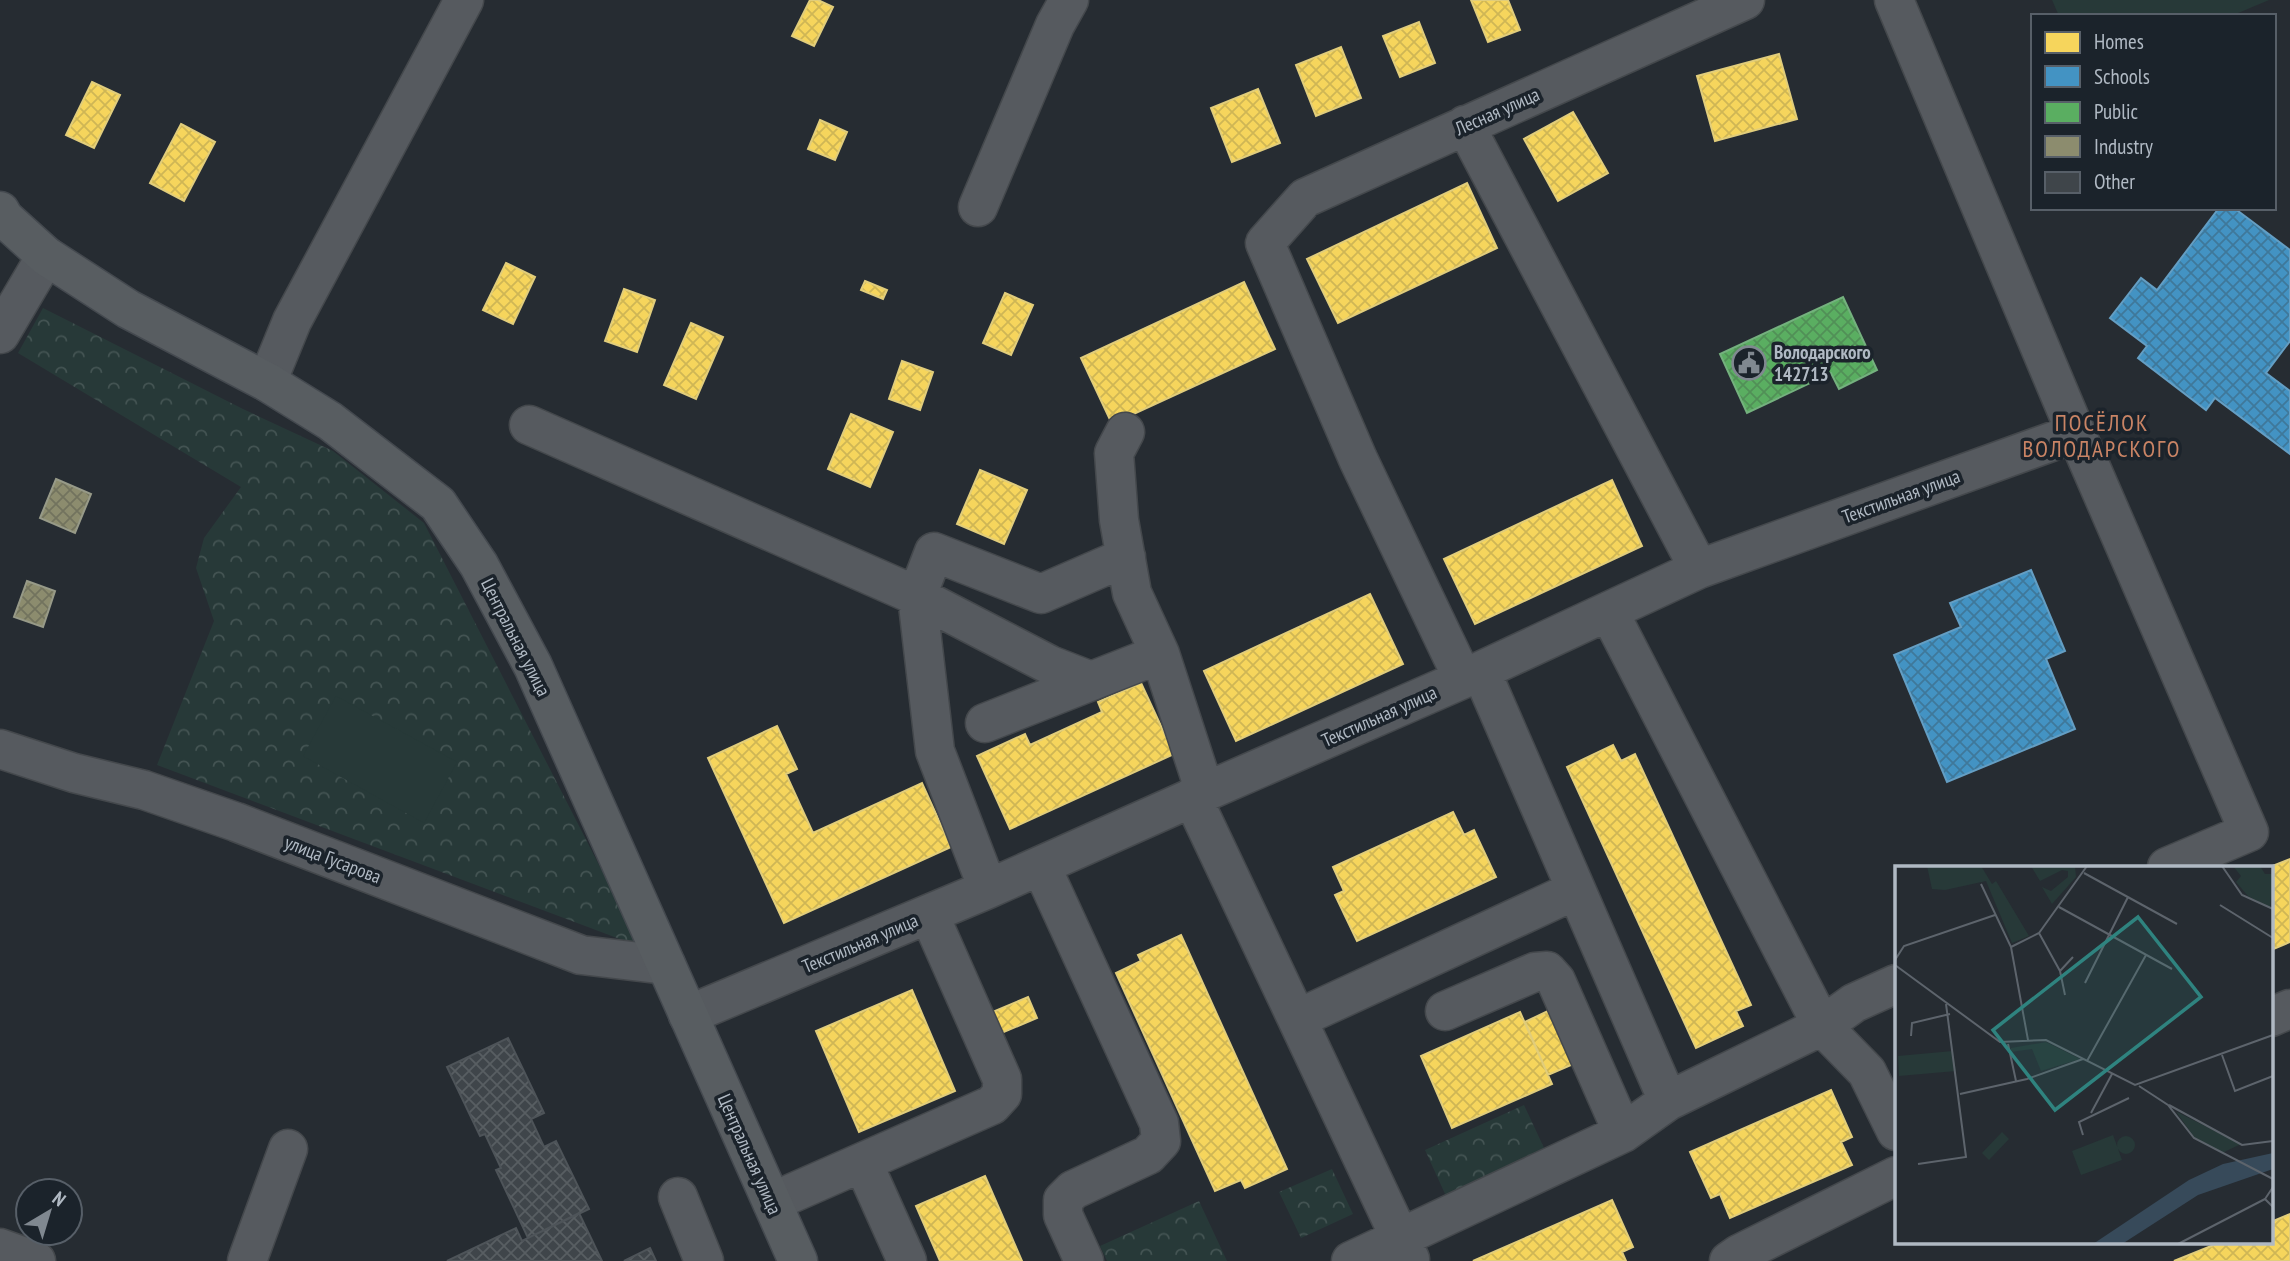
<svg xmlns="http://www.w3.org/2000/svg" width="2290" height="1261" viewBox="0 0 2290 1261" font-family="'PT Sans Narrow',sans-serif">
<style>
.park{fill:url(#park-crowns)}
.pitch{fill:#273938}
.homes{fill:url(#homes-cross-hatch);stroke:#e1cd7b;stroke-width:2}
.schools{fill:url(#schools-cross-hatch);stroke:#649ec3;stroke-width:2}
.public{fill:url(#public-cross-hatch);stroke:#74b17e;stroke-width:2}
.industry{fill:url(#industry-cross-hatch);stroke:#979a88;stroke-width:2}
.building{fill:url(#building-cross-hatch);stroke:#4e5459;stroke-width:2}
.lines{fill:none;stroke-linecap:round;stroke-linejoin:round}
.minor-casing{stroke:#44484c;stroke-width:41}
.major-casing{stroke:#44494f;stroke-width:41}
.minor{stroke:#565a5f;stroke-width:38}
.major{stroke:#585d61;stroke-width:38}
.labels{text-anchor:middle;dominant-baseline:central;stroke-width:7;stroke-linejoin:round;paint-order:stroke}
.street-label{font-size:19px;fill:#b0b9c3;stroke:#1b232b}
.poi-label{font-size:19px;font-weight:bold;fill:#b0b9c3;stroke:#1b232b;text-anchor:start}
.quarter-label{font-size:23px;letter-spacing:2px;fill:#c98465;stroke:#1b232b}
.inset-road{fill:none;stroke:#5d646c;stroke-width:2}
.view{fill:#2f837f;fill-opacity:0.15;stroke:#2f837f;stroke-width:3.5}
.inset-edge{fill:none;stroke:#b0b9c3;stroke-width:3.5}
</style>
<defs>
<pattern id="park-crowns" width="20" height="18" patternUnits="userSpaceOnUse" patternTransform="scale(1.75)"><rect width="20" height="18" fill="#273938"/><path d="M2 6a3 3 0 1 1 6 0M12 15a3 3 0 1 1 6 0" fill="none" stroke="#445453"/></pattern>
<pattern id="homes-cross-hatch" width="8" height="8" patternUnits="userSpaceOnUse" patternTransform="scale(1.75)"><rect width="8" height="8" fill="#f6d55c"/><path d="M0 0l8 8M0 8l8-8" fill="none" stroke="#cfb655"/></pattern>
<pattern id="schools-cross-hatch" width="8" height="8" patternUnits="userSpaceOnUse" patternTransform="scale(1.75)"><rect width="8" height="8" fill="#4393c3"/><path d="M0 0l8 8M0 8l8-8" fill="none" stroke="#3f789a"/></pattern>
<pattern id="public-cross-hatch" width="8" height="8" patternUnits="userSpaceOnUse" patternTransform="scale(1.75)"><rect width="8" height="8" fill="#5aae61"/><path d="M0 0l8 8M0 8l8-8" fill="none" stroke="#519057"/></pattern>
<pattern id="industry-cross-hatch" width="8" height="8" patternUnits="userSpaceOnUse" patternTransform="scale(1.75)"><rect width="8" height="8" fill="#8c8c6e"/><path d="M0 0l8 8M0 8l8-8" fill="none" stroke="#72735e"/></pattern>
<pattern id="building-cross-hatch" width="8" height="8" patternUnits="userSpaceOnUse" patternTransform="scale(1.75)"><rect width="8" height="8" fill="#3f454a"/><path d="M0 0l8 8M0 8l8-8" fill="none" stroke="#585e62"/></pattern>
</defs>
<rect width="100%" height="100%" fill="#262c32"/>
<!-- park -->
<path class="park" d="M43,308L243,409L333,451L424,523L641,947L157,765L214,621L196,568L204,538L241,487L18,353Z
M1524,1105L1545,1150L1446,1196L1425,1150Z
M1332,1169L1353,1214L1301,1238L1279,1192Z
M1199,1201L1227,1261H1107L1100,1246Z"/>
<!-- pitch -->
<path class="pitch" d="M2052,0H2269L2231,16H2059Z
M336,696L457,762L424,823L303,756Z"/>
<!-- homes -->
<path class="homes" d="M810,0H818L833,7L814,46L792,36Z
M1471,0H1508L1520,30L1488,42Z
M1419,22L1435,63L1400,77L1383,36Z
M1341,47L1361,98L1316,116L1296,65Z
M1779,54L1797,119L1715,141L1697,76Z
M92,82L120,95L94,148L66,135Z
M1258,89L1280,143L1232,162L1211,108Z
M1573,112L1608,173L1558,201L1524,139Z
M820,120L847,132L835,160L808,149Z
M181,124L215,142L184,201L150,183Z
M1467,183L1497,248L1338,323L1307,259Z
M506,263L535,277L513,324L483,310Z
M865,281L887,290L883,299L861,290Z
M1244,282L1275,349L1112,424L1081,358Z
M624,289L655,300L637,352L605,341Z
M1005,293L1033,305L1011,355L983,343Z
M691,323L723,337L696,399L664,385Z
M902,361L933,372L920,410L889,399Z
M851,414L893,432L870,487L828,469Z
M980,470L1027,490L1004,544L957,524Z
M1612,480L1642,546L1475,624L1444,559Z
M1370,594L1403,664L1236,741L1204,671Z
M1141,683L1174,754L1010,829L977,756L1025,734L1030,745L1102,712L1098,702Z
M777,726L797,769L786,774L813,833L922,783L951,847L784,923L708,758Z
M1613,745L1621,761L1635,754L1751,1005L1736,1011L1743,1026L1696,1048L1567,767Z
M1453,812L1464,835L1474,830L1496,877L1357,941L1335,895L1344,891L1333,867Z
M2290,859V942L2271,950L2270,867Z
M1181,935L1287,1169L1245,1188L1241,1180L1215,1191L1116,973L1141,961L1138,955Z
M912,990L955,1091L859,1132L816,1031Z
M1028,997L1037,1018L992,1037L983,1016Z
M1554,1008L1578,1062L1548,1075L1525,1022Z
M1520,1012L1552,1084L1452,1128L1421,1056Z
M1831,1090L1852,1137L1841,1142L1852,1165L1730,1218L1720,1194L1711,1198L1690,1152Z
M985,1176L1022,1261H940L916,1206Z
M1612,1200L1633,1247L1622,1252L1626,1261H1473Z
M2290,1214V1261H2174L2221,1242H2271V1222Z"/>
<!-- schools -->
<path class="schools" d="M2219,208H2234L2290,250V341L2266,373L2290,391V454L2215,398L2206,410L2138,358L2147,346L2110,318L2141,278L2157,290Z
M2031,570L2065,651L2046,659L2075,729L1947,782L1894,655L1961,627L1950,603Z"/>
<!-- public -->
<path class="public" d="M1843,297L1877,370L1839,389L1831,373L1747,413L1720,354Z"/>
<!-- industry -->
<path class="industry" d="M56,479L91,494L75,533L40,518Z
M27,581L55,591L43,627L14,617Z"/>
<!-- building -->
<path class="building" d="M508,1038L544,1113L531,1119L544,1147L556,1141L589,1209L528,1238L496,1170L501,1168L485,1134L480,1136L447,1067Z
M579,1213L602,1261H447L516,1228L522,1241Z
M650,1248L656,1261H624Z"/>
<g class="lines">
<defs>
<path id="minor" d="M1894,0L2076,433L2249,832L2167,867
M1465,125L1699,569
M978,207L1055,25L1069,0
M0,334L46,256
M267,382L292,321L464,0
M529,425L917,596L1050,665L1091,681
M1125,432L1114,453L1119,520L1132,593L1160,654
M1609,612L1822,1026L1867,1072L1896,1131
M1481,671L1668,1101L1822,1026L1854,1003L1896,984
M1463,679L1358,459L1265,243L1305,198L1745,0
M985,723L1160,654L1205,792
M0,749L74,773L144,790L236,822L581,955L666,965
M1192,797L1297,1019L1576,890
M1041,866L1159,1123L1161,1141L1148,1155L1073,1190L1063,1200V1215L1084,1261
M988,889L935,751L917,596L934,552L1041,594L1126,557
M1445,1011L1535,972L1547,971L1556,981L1623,1133
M688,1015L988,889L1205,792L1463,679L1699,569L2076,433
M2271,1017L2290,1009
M1297,1019L1410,1259
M863,1163L907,1261
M678,1197L704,1261
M772,1202L992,1105L1002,1094V1079L929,914
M0,1248L36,1261
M247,1261L288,1149
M1351,1261L1623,1133L1668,1101
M1729,1261L1739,1254L1896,1176"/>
<path id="major" d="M0,211L4,218L46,256L128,309L267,382L330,421L438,504L479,565L533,666L798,1261"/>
</defs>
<!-- minor casing -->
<use href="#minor" class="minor-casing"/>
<!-- major casing -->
<use href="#major" class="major-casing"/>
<!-- minor -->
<use href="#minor" class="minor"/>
<!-- major -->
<use href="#major" class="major"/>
</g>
<!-- icons -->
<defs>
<symbol id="civic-ring" viewBox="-11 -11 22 22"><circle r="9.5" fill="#1b232b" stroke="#808890" stroke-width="1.5"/><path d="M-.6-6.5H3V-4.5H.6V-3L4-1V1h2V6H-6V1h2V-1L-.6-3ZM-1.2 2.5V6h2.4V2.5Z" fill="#808890"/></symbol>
</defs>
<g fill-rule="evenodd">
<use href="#civic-ring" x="1730" y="344" width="38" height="38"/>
</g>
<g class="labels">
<!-- street labels -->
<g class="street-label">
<text transform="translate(1497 111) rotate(-24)">Лесная улица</text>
<text transform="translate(1901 496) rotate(-20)">Текстильная улица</text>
<text transform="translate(516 637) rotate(63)">Центральная улица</text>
<text transform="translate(1379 716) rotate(-24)">Текстильная улица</text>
<text transform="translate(333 859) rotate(21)">улица Гусарова</text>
<text transform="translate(860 943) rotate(-23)">Текстильная улица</text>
<text transform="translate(750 1154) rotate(66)">Центральная улица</text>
</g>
<!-- poi labels -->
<g class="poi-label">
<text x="1774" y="352">Володарского<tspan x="1774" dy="22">142713</tspan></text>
</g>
<!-- quarter labels -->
<g class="quarter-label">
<text x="2102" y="422">ПОСЁЛОК<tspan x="2102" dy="26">ВОЛОДАРСКОГО</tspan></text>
</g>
</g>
<!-- overview -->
<g transform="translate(1895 866)">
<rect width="378" height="378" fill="#262c32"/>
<path d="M32,0H86L97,18L101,15L134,70L117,77L91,15L50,24L37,23ZM136,0H180L181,11L157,38L147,21L156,25L173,11V5L167,4L145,15ZM338,0H365L370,8H378L375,42L353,30L341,16L346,10Z" fill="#273938"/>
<path d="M58,185L61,205L4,210L3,190Z" fill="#273938"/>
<path d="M151,176L185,193L146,205L137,183L116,186V182ZM282,247V246L346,278L327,287L299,271Z" fill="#273938"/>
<path d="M107,266L114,273L94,294L87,287ZM218,269L227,294L186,309L177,285ZM222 279a9 9 0 1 1 18 0a9 9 0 1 1-18 0Z" fill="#273938"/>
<path d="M378,287V303L303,329L227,378H198L294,314L328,298Z" fill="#374a5a"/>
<path class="inset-road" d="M327,0L347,29L378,43M189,7L282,58M86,18L116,81L133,174M325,39L378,72M164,41L277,103M144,67L165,105L178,91M116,81L144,67L192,0M0,94L9,80L100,49M0,99L105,176L151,174L240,219L378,169M165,105L170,129M190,117L233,31M16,170L17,157L55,148M113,178L121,215M327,189L340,225L378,210M192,195L251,89M244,220L273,239L299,272L378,313M65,228L132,213L188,193M274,239L347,279L378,275M196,247L217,208M188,269L184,256L234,232M23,298L71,291L51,138M378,321L370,333L378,341M283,378L370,333"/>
<path class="view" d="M243,51L306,131L160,244L98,164Z"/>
<rect width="378" height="378" class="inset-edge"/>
</g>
<!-- legend -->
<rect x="2031" y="14" width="245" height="196" fill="#1b232b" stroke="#575f68" stroke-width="2"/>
<rect x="2045" y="32" width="35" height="21" fill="#f6d55c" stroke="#575f68" stroke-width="2"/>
<text x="2094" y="49" font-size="21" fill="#b0b9c3">Homes</text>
<rect x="2045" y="66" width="35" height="21" fill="#4393c3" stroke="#575f68" stroke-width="2"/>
<text x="2094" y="84" font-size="21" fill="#b0b9c3">Schools</text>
<rect x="2045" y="102" width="35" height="21" fill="#5aae61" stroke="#575f68" stroke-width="2"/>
<text x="2094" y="119" font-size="21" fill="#b0b9c3">Public</text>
<rect x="2045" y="136" width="35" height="21" fill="#8c8c6e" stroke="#575f68" stroke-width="2"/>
<text x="2094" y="154" font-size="21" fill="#b0b9c3">Industry</text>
<rect x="2045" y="172" width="35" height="21" fill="#3f454a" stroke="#575f68" stroke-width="2"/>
<text x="2094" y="189" font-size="21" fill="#b0b9c3">Other</text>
<!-- north arrow -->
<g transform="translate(49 1212) rotate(38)"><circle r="33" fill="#1b232b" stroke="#575f68" stroke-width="2"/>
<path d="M0-5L12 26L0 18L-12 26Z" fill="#808890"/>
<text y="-10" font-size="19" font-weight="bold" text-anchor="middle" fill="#b0b9c3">N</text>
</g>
</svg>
